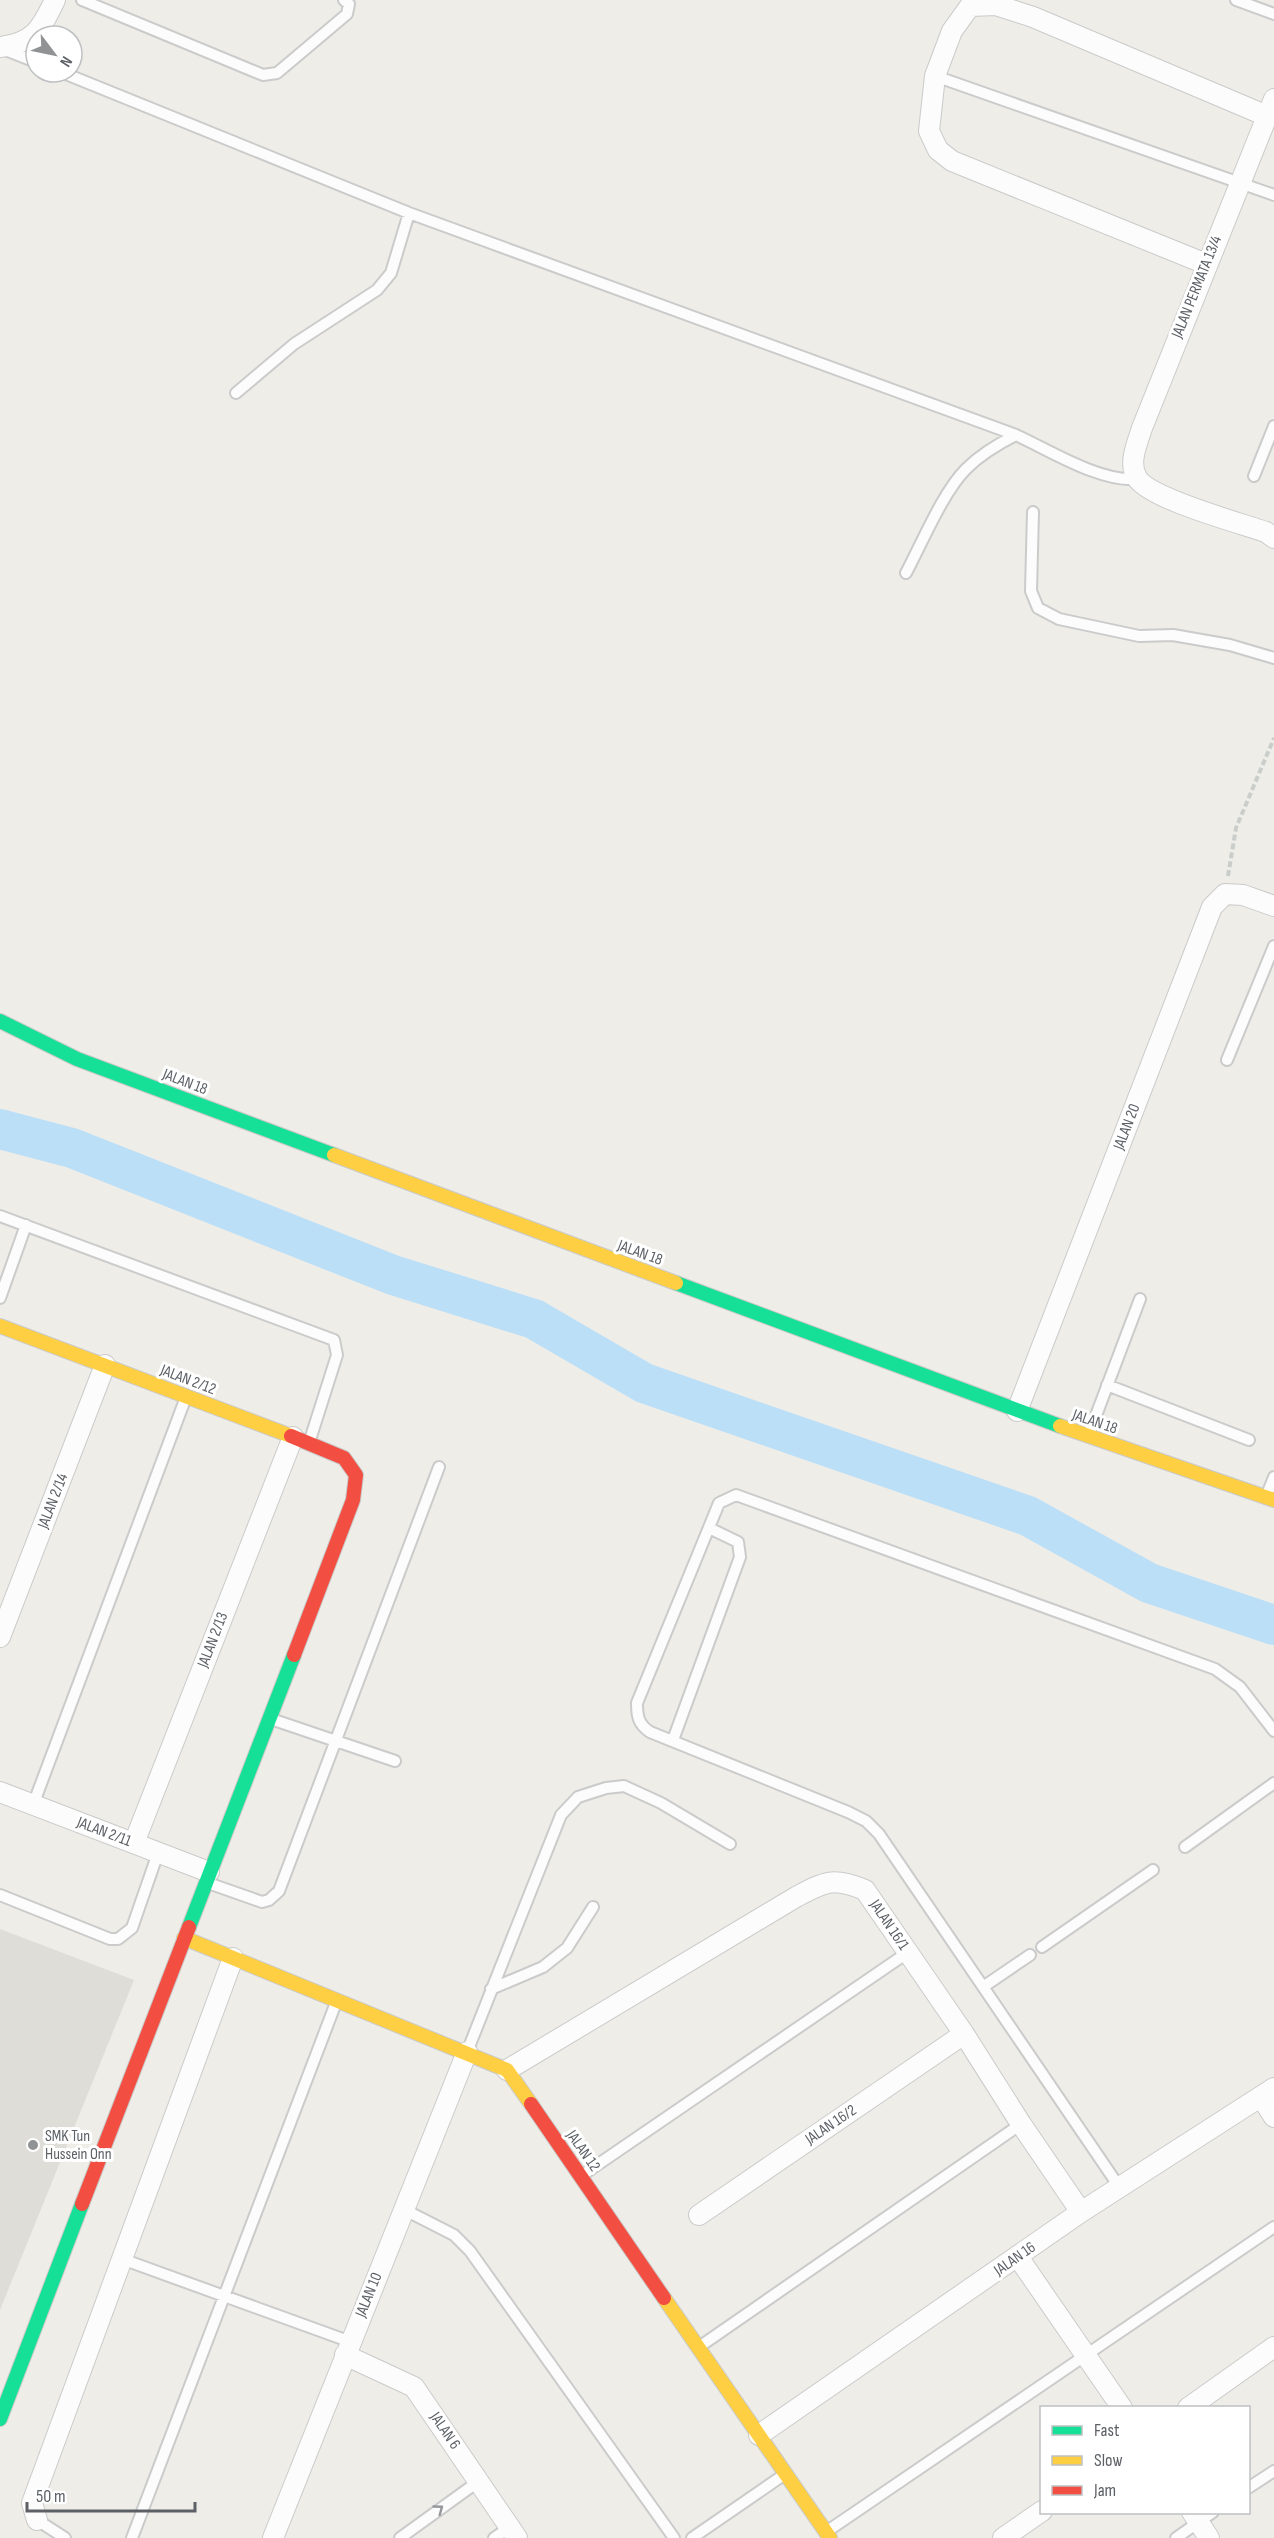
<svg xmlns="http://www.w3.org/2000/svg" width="1274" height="2538" viewBox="0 0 1274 2538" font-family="'Sofia Sans Condensed',sans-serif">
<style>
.education{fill:#dfddd8}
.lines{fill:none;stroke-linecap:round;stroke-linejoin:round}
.river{stroke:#bcdff8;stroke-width:40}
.lane-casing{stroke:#cacbca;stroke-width:14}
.street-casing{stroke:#cacbca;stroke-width:22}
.fast-casing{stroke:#c9cac8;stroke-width:16}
.slow-casing{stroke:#c9cac8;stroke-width:16}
.jam-casing{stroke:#c9cac8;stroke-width:16}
.path{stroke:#cacecb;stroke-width:4;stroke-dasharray:6 3;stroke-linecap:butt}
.lane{stroke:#fcfcfc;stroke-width:10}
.street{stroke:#fcfcfc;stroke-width:20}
.fast{stroke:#16e098;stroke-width:14}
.slow{stroke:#ffcf43;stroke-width:14}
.jam{stroke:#f24e42;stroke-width:14}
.oneway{stroke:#95979a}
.poi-dot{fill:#909294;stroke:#fff;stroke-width:2}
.labels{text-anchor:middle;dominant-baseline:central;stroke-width:6;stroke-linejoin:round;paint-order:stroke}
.street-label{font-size:16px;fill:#5d6166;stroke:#fff}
.poi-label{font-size:16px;fill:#5d6166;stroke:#fff;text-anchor:start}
</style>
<rect width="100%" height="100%" fill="#eeede8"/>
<!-- education -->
<path class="education" d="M0,1929L134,1980L0,2310Z"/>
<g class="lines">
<!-- river -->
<path class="river" d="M0,1129L72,1148L393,1275L534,1319L644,1383L1028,1516L1149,1583L1274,1625"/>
<defs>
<path id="lane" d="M82,0L263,75L277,73L347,14L349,4L344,0
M1236,0L1274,14
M3,49L36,62
M61,72L409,213L1016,435C1049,450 1101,483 1138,479
M935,76L1274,195
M236,393L294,344L377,290L391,273L409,213
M1254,476L1274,426
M1033,512L1031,591L1038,608L1059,619L1139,636L1173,635L1230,645L1274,658
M906,573C922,543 943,492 966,469C981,454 998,444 1016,435
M1227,1060L1274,946
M0,1216L334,1340L337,1355L309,1443
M0,1298L26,1225
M1107,1385L1249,1440
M1089,1434L1140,1299
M1266,1497L1274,1477
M271,1719L395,1761
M673,1740L740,1557L738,1542L709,1528
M33,1805L186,1397
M1185,1847L1274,1783
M208,1883L262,1902L269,1900L279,1891L439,1467
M0,1895L110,1939H118L132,1928L158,1853
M1042,1947L1153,1870
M983,1987L1030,1955
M491,1989L543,1967L567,1948L593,1907
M467,2052L561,1815L578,1797L606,1788L624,1786L661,1803L730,1844
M581,2176L907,1953
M1120,2188L879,1834L866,1821L848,1812L650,1732C638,1724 637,1716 637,1703L719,1503L736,1495L1215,1669L1240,1687L1274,1731
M403,2209L454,2235L470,2251L674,2538
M122,2259L351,2342
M699,2347L1021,2124
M1248,2488L1274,2471
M37,2520L65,2538
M826,2532L1274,2227
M132,2538L337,2000
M400,2538L479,2481
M494,2538L510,2527
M692,2538L785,2474
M1176,2538L1213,2512"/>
<path id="street" d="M0,47C34,43 41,29 55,0
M1274,99L1142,428C1137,444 1128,463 1137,478C1150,499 1240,523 1266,532L1274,538
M1206,264L952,161L938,150L929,131L935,76L952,31L970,6L996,5L1033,17L1267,116
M1017,1411L1212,907L1225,894L1243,895L1274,906
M0,1637L105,1365
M0,1792L209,1872
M134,1843L293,1437
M507,2070L796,1897C826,1881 833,1877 865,1890L964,2034L1021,2124L1081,2212
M1261,2097L1274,2117
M699,2215L964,2034
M1018,2257L1122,2408
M345,2355L414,2387L517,2538
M1188,2408L1274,2347
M759,2435L1081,2212L1274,2088
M1192,2512L1209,2538
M37,2520L32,2503L233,1958
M273,2538L467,2052
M1003,2538L1042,2511"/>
<path id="fast" d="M0,1021L77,1059L334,1155
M676,1283L1060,1426
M189,1927L294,1655
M0,2419L82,2204"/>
<path id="slow" d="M334,1155L676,1283
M0,1326L291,1436
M1060,1426L1274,1500
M184,1938L507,2070L531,2104
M664,2298L830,2538"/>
<path id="jam" d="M291,1436L344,1458L356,1475L353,1500L294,1655
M531,2104L664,2298
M82,2204L189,1927"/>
</defs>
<!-- lane casing -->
<use href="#lane" class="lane-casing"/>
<!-- street casing -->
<use href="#street" class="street-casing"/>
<!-- fast casing -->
<use href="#fast" class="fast-casing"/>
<!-- slow casing -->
<use href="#slow" class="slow-casing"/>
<!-- jam casing -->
<use href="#jam" class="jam-casing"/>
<!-- path -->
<path class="path" d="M1228,876L1236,828L1274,738"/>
<!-- lane -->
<use href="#lane" class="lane"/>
<!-- street -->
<use href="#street" class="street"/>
<!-- fast -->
<use href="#fast" class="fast"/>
<!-- slow -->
<use href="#slow" class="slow"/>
<!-- jam -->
<use href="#jam" class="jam"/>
</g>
<!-- one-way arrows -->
<defs><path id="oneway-chevron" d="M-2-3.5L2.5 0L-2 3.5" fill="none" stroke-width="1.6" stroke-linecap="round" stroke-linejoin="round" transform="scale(1.5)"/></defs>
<use class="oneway" href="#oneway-chevron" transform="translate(439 2509) rotate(-36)"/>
<!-- markers -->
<circle class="poi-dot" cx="33" cy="2145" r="6"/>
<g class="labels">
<!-- street labels -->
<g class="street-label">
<text transform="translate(1197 287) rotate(-68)">JALAN PERMATA 13/4</text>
<text transform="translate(185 1082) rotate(21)">JALAN 18</text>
<text transform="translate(1127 1127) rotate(-69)">JALAN 20</text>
<text transform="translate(640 1253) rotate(20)">JALAN 18</text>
<text transform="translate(188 1380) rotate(21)">JALAN 2/12</text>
<text transform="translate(1095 1422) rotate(19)">JALAN 18</text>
<text transform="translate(53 1501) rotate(-69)">JALAN 2/14</text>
<text transform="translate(213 1640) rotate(-69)">JALAN 2/13</text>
<text transform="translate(104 1832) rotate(21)">JALAN 2/11</text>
<text transform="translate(889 1925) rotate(56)">JALAN 16/1</text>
<text transform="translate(831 2125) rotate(-34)">JALAN 16/2</text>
<text transform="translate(583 2151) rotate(55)">JALAN 12</text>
<text transform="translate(1015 2259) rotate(-35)">JALAN 16</text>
<text transform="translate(369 2295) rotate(-68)">JALAN 10</text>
<text transform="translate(445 2431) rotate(56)">JALAN 6</text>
</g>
<!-- poi labels -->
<g class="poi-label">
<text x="45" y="2136">SMK Tun<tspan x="45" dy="18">Hussein Onn</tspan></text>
</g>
</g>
<!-- legend -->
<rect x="1040" y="2406" width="210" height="108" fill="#ffffff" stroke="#bec0c2" stroke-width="1.5"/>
<rect x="1052" y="2426" width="30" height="9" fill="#16e098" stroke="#bec0c2" stroke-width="1.5"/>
<text x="1094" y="2436" font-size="18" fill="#5d6166">Fast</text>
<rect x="1052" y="2456" width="30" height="9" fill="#ffcf43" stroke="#bec0c2" stroke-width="1.5"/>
<text x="1094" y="2466" font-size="18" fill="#5d6166">Slow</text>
<rect x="1052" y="2486" width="30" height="9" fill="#f24e42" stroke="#bec0c2" stroke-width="1.5"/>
<text x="1094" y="2496" font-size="18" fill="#5d6166">Jam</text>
<!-- north arrow -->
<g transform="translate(54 54) rotate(122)"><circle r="28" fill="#ffffff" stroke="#bec0c2" stroke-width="1.5"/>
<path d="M0-4.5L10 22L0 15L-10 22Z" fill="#909294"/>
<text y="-9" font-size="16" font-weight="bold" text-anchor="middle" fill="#5d6166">N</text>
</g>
<!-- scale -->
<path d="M27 2502v9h168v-9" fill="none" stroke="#5d6166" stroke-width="3"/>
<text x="36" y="2502" font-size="18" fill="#5d6166" stroke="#ffffff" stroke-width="4.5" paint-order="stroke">50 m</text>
</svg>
